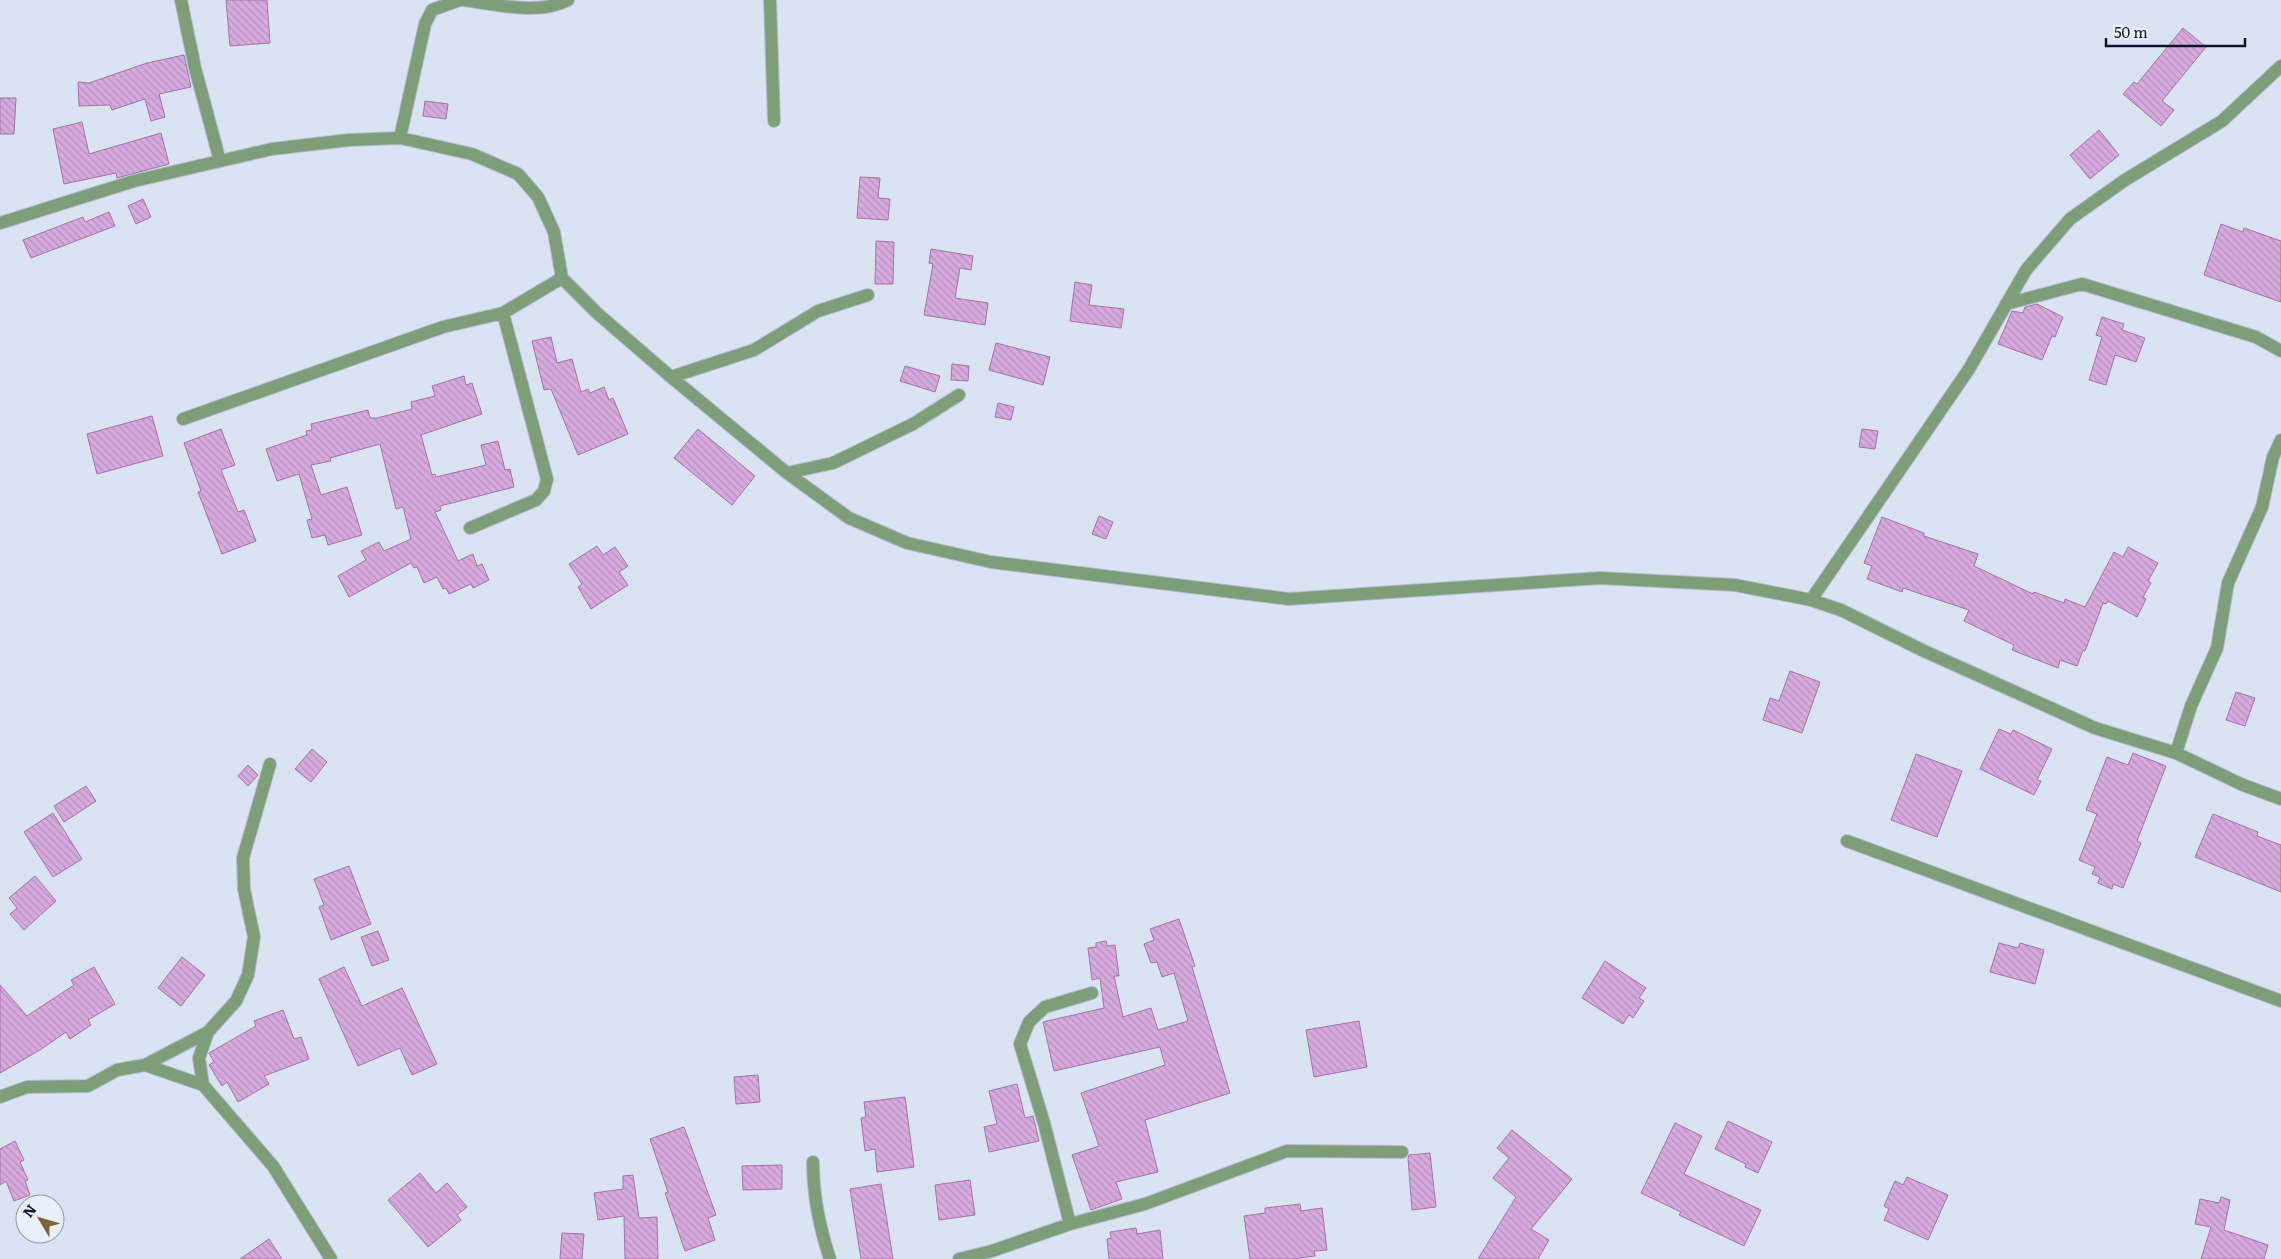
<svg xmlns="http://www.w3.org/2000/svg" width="2281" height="1259" viewBox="0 0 2281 1259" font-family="Literata,serif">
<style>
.building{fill:url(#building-back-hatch);stroke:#a570ad}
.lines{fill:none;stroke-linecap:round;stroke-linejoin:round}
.minor-casing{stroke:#b4bece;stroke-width:14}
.minor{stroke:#7d9e79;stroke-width:12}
</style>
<defs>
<pattern id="building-back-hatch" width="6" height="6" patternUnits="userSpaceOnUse" patternTransform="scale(1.25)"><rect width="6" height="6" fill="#d7aadd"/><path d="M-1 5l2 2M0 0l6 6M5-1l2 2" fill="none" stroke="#b792be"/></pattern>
</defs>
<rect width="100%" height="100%" fill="#dae3f1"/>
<!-- building -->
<path class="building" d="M226,0H267L270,43L230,46Z
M2183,28L2206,47L2162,101L2174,110L2161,126L2123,94L2134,82L2137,84Z
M184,55L191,87L159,94L165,117L151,121L145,99L112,110L110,105L79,106L78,82L89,83L147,63Z
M0,98H16L14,134H0Z
M425,101L448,104L446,119L423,116Z
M82,122L89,154L161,133L169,164L117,178L116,173L64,184L53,129Z
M2099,130L2119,155L2090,179L2070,155Z
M860,177L880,178L878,198L890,199L888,220L857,218Z
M143,199L151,217L136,224L128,206Z
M109,212L115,226L31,258L23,240L83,217L85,222Z
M2221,224L2243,232L2244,228L2281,241V302L2204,275Z
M876,241L894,242L893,284H875Z
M931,249L973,256L971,270L960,268L955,298L988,303L985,325L924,315L933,264L929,263Z
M1075,282L1092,285L1089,305L1124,309L1121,328L1070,321Z
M2037,304L2063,317L2055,337L2052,336L2042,360L1998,344L2012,311L2023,313L2025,307Z
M2102,317L2124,324L2122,330L2145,338L2136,362L2115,355L2106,385L2089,380L2102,337L2096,335Z
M551,337L557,363L572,359L581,392L588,389L590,393L604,387L609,400L613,398L628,434L578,455L551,389L544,390L532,341Z
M996,343L1050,357L1043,385L989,370Z
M952,364L969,366L968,381L951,380Z
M905,366L940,376L935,392L900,381Z
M464,376L466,385L472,383L482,414L421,435L432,475L435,474L436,477L486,465L481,445L498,441L505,470L510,469L514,487L440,506L441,510L435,512L458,561L473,554L477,566L482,564L489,580L473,588L471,584L449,594L446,588L443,589L437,577L424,583L417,567L414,568L411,563L349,597L338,576L366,560L361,551L379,542L384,551L411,539L403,507L396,509L380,444L330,458L331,461L311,465L321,495L347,487L362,535L328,545L325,535L312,538L307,520L312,519L299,474L277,481L266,449L307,435L306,431L312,430L311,424L368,410L370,418H377L412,409L411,402L435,396L432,386Z
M998,403L1014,407L1011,420L995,417Z
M152,416L163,456L97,474L87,434Z
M221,429L235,465L221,470L238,512L244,510L256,541L222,554L198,492L201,491L184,443Z
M698,429L755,476L732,505L674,458Z
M1862,429L1878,431L1875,449L1859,447Z
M1099,516L1113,522L1106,539L1092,534Z
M1882,517L1924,533V536L1978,554L1974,566L2033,594L2034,592L2064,603L2065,599L2085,607L2114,552L2123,557L2128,547L2158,563L2148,581L2151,583L2143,597L2146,599L2137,617L2108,601L2106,604L2103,603L2085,651L2083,650L2077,666L2060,660L2058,668L2012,650L2014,645L1964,621L1969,610L1903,588L1902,592L1867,579L1872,566L1864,563Z
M597,546L603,555L615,547L628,566L619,572L628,585L591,609L578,587L582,584L569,564Z
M1790,671L1820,682L1802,733L1763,720L1770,698L1779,701Z
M2236,692L2255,698L2245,726L2226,720Z
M1999,729L2011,734L2013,730L2052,749L2037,780L2041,781L2034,795L1980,769Z
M312,749L327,762L311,782L295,769Z
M2133,753L2166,766L2137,841L2141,843L2123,888L2113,884L2112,889L2098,883L2100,877L2092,874L2095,867L2079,860L2097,814L2086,810L2107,757L2128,765Z
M1916,754L1962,771L1937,837L1891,820Z
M248,765L258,775L248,786L238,776Z
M86,786L96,801L64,822L54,806Z
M53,813L82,859L53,877L24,832Z
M2213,814L2258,832L2257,836L2281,845V892L2195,857Z
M349,866L371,924L331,940L319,907L324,905L314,879Z
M35,876L56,901L24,930L10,914L17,908L9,898Z
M1179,919L1195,966L1192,967L1230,1093L1145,1120L1158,1172L1116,1182L1122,1199L1091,1210L1072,1155L1099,1146L1081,1093L1165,1065L1160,1047L1054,1071L1043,1022L1104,1008L1100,978L1092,980L1088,948L1096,947V943L1106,941L1107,946L1115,945L1119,976H1114L1123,1017L1151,1008L1158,1030L1188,1021L1174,973L1162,977L1157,962L1151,963L1144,944L1154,940L1150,929Z
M378,931L389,960L372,966L361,937Z
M1999,943L2018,948L2020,943L2044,950L2035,984L1990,972Z
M182,957L205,975L181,1006L158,988Z
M1605,961L1646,988L1639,998L1644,1001L1633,1018L1629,1015L1623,1024L1582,998Z
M94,967L115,1004L88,1020L91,1025L70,1039L66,1032L40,1050L0,1073V985L27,1016L74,985L71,980Z
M344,967L362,1006L402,988L437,1064L412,1075L400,1048L358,1066L319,979Z
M283,1010L294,1039L301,1037L309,1059L264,1076L269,1084L238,1102L227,1082L222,1086L209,1065L214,1062L209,1053L256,1026L254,1021Z
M1359,1021L1367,1067L1314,1077L1306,1030Z
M758,1075L760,1102L736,1104L734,1077Z
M1017,1084L1025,1118L1033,1116L1039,1141L989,1152L984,1127L997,1124L989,1091Z
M905,1097L914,1167L877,1172L875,1149L865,1151L861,1118L866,1117L864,1102Z
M1728,1121L1772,1142L1758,1173L1745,1167L1746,1164L1715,1149Z
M1675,1123L1702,1136L1684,1174L1761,1210L1744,1246L1679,1215L1681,1212L1641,1193Z
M684,1127L716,1215L708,1218L715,1240L685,1251L665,1193L668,1192L650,1139Z
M1512,1130L1572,1179L1531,1229L1549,1240L1538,1259H1478L1516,1197L1493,1178L1509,1158L1497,1148Z
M15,1141L24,1160L20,1162L28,1180L25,1181L30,1195L14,1201L6,1181L0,1185V1149Z
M1430,1153L1436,1207L1412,1210L1408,1158L1409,1155Z
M782,1165V1189L743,1190L742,1166Z
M420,1173L436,1193L447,1183L467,1207L457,1215L461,1220L428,1247L388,1200Z
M633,1175L639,1218L657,1217L658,1259H625L624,1216L598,1220L594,1193L623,1189V1176Z
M1907,1177L1948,1195L1928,1240L1884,1220L1889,1209L1884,1206L1895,1181L1903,1185Z
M970,1180L975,1215L939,1220L935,1185Z
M881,1184L893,1259H861L850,1189Z
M2221,1197L2230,1200L2224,1230L2268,1245L2264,1259H2201L2211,1227L2195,1224L2200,1199L2219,1203Z
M1300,1204L1301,1211L1322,1208L1327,1250L1314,1251L1315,1256L1292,1259H1250L1244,1216L1265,1213V1208Z
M1136,1228L1137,1234L1160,1230L1163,1259H1109L1107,1239L1111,1238L1110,1232Z
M562,1233L584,1234L582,1259H560Z
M269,1239L282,1259H240Z"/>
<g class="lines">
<defs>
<path id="minor" d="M181,0L195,68L220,161
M463,0C495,4 538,16 568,0
M770,0L774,121
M2281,66L2222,121L2125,180L2070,219L2026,270L1969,369L1811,600L1841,610L1924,651L2095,728L2176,753L2243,785L2281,799
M400,138L425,24L432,10L460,0
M0,223L134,181L272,149L349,140L400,138L472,154L518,174L538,197L554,232L562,278L597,313L671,377L787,473L833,463L913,424L959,395
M2006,304L2082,284L2256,337L2281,351
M671,377L754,350L818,311L868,295
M183,419L443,327L503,313L562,278
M787,473L849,518L907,543L991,562L1289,599L1600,578L1735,585L1811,600
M470,528L536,500L544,491L547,479L503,313
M2176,753L2191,706L2217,648L2228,583L2262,507L2273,457L2281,440
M1847,841L2281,1001
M145,1065L208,1032L236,1001L248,975L254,937L244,889L243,858L270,764
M203,1085L199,1058L208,1032
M0,1097L27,1087L88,1086L117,1070L145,1065L203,1085L273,1166L331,1259
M813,1162C813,1197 819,1226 830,1259
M1070,1224L1044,1123L1020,1044L1029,1022L1045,1007L1092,993
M959,1259L992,1251L1070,1224L1145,1204L1287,1151L1402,1152"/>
</defs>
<!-- minor casing -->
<use href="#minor" class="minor-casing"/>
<!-- minor -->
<use href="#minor" class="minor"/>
</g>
<!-- north arrow -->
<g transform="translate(40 1219) rotate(308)"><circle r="24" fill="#e8f0fe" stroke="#8f99ac"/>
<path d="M0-4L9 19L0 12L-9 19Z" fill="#7d6435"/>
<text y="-8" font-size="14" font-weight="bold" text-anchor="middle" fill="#091630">N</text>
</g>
<!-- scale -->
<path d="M2106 38v8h139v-8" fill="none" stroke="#091630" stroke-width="2.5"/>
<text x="2114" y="38" font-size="15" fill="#091630" stroke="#e8f0fe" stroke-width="4" paint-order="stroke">50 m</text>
</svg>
